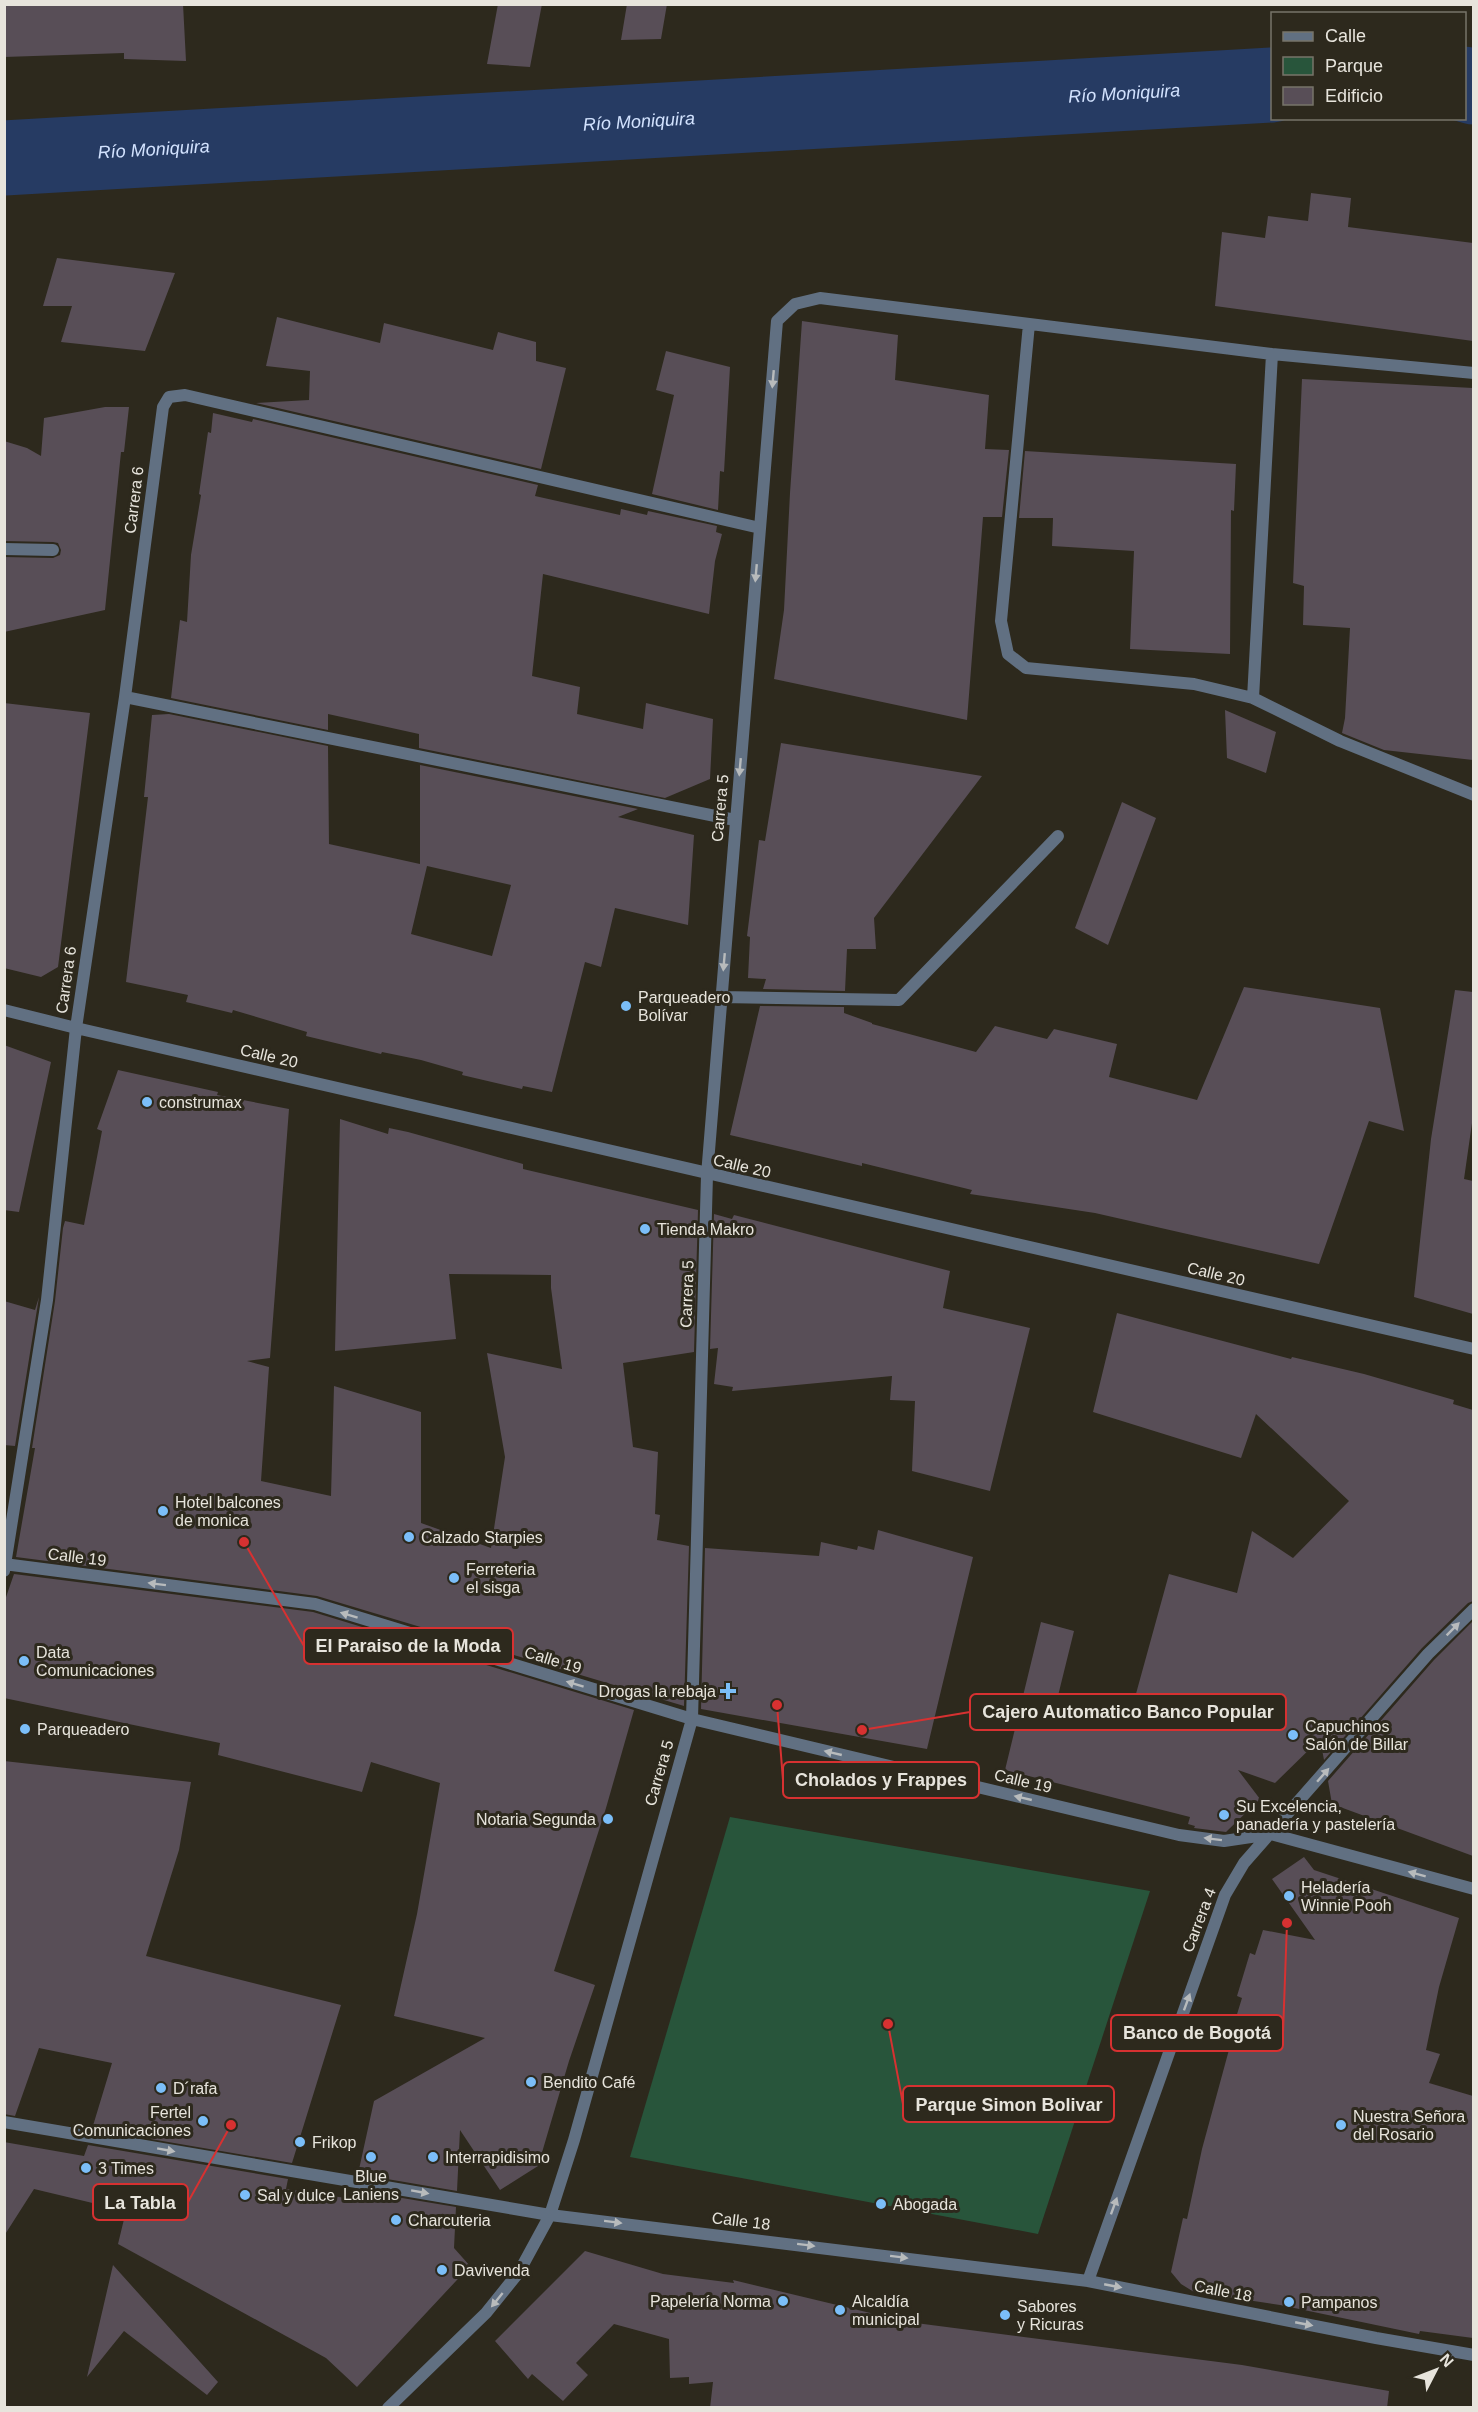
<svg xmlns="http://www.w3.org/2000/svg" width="1478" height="2412" viewBox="0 0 1478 2412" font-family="Arial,sans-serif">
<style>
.green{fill:#28553b}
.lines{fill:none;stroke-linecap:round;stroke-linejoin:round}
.river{stroke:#263b63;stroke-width:75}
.building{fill:#584e57;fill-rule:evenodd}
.minor{stroke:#617082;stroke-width:12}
.oneway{fill:#b8bbbc}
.poi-dot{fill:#7bbef8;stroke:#2d291d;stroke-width:2}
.labels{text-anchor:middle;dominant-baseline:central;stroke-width:6;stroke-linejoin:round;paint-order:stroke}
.street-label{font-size:16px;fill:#e7e4dc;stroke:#2d291d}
.poi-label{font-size:16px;fill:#e7e4dc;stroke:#2d291d;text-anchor:start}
.water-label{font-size:18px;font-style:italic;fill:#d2e2fe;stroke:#2d291d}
.leader{fill:none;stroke:#d73131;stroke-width:2}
.callout-dot{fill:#d73131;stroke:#2d291d;stroke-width:2}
.callout{fill:#2d291d;stroke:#d73131;stroke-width:2}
.callout-label{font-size:18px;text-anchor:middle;font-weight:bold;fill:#e7e4dc}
</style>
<rect width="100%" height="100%" fill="#2d291d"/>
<!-- green -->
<path class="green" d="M730,1817L1150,1891L1038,2234L630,2157Z"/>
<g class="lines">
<!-- river -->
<g class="river">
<path d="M1464,84L1474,87"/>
<path id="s1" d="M4,158L1272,85"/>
</g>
</g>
<!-- building -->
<path class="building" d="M4,4H183L186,61L124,59V53L4,57Z
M498,4H542L530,67L487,64Z
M627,4H667L661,39L621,40Z
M1311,193L1351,198L1348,227L1473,243V341L1215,306L1222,232L1265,238L1268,216L1308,221Z
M57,258L175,273L145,351L61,342L72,306H43Z
M277,317L380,343L384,323L493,350L498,332L536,342V361L566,368L541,469L256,403L309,400L310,371L266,366Z
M802,321L898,335L895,380L989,395L985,449L1009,450L1002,517H983L967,720L774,679L784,610L790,493Z
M666,351L730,367L724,472L720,471L718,510L652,494L674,395L656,390Z
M1302,379L1473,388V760L1384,750L1342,733L1345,718L1350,628L1303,625L1304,586L1293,583Z
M105,407H129L124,452H121L105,610L4,632V557L53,558L60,555L61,550L58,543L53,542L4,541V441L27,448L41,456L44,418Z
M213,413L252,422L253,419L538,485L535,496L620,515L621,509L647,515L648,511L717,526L716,532L722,534L715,561L709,614L543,574L532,676L580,687L577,714L643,729L646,703L713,719L710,779L665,798L419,748V734L328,714V730L171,698L180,620L187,622L191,555L201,495L199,494L208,432L211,433Z
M1025,451L1236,464L1234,511L1231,510L1230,654L1130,649L1134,551L1052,546L1053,518H1019Z
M4,703L90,713L58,967L41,977L4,968Z
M1225,710L1276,732L1266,773L1227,758Z
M169,714L328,746L329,844L420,864V765L638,809L618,817L694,835L688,925L615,908L601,967L585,962L552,1092L523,1086L522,1089L462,1075L463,1072L421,1060L382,1052L381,1054L306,1036L307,1032L233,1010L232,1013L186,1002L188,995L126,982L148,797H144L152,715ZM427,866L511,885L492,956L411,934Z
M781,743L982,776L874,918L876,949H847L845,991L763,989L766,979L748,978L750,937L747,936L759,840L765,841Z
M1122,802L1156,818L1108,945L1075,928Z
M1244,987L1380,1008L1404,1131L1369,1121L1319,1264L1095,1213L970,1194L972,1190L862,1163V1166L730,1135L760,1006L844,1007V1013L872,1023V1024L976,1052L995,1026L1047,1039L1054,1029L1117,1044L1109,1077L1197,1100Z
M1455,990L1473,992V1116L1464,1179L1473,1181V1314L1414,1297L1431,1139Z
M4,1045L51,1062L19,1212L4,1210Z
M118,1070L218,1092L217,1095L289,1109L270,1358L247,1361L269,1367L261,1481L331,1496L334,1386L421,1412V1523L491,1548L505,1457L487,1353L562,1369L551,1288V1275L449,1274L456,1339L335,1351L340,1119L388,1134L389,1128L408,1132L523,1164V1169L698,1210L694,1352L623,1363L633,1447L658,1452L655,1514L660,1515L657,1540L689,1546L684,1706L317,1596L16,1557L35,1448H32L55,1301L63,1228L65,1221L84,1225L102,1131L97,1129Z
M714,1214L732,1219L734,1215L950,1271L943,1308L1030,1328L990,1491L912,1471L915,1401L890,1400L892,1376L732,1391L733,1387L714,1384L718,1348L710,1349Z
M39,1297L15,1446L4,1445V1301L35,1310Z
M1117,1313L1291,1359L1292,1357L1364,1374L1454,1400L1453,1404L1473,1410V1601L1468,1603L1422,1648L1324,1760L1320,1739L1275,1783L1238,1770L1260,1799L1226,1832L1194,1828L1195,1826L1188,1824L1190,1817L1005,1770L1041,1622L1074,1631L1054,1712L1126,1730L1169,1574L1237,1593L1252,1531L1293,1558L1349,1501L1256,1414L1241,1458L1093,1412Z
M878,1530L973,1557L927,1749L701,1709L705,1548L819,1556L821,1542L857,1550L858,1546L874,1550Z
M14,1574L313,1612L634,1710L606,1808L554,1971L595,1985L569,2061L538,2166L500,2190L460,2130L457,2191L358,2174L374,2101L485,2038L394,2016L417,1914L440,1783L371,1762L362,1792L218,1755L220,1743L4,1698V1603Z
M1473,1621V1856L1332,1804L1328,1781L1434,1660Z
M4,1761L191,1782L179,1850L146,1956L341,2005L292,2163L92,2129L112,2063L39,2048L15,2116L4,2114Z
M1304,1857L1314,1870L1459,1918L1439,1987L1426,2050L1440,2054L1429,2083L1473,2096V2338L1420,2331L1419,2334L1280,2305L1194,2292L1181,2284L1171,2272L1183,2218L1187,2219L1202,2149L1236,2024H1234L1242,1998L1237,1996L1250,1953L1255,1955L1263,1930L1315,1940L1272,1879Z
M4,2142L84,2156L88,2145L288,2179L286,2189L352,2199L354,2190L456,2207L454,2248L470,2266L357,2387L326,2358L118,2244L126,2211L34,2189L4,2236Z
M585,2251L663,2274L734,2283L733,2280L908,2322L1242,2365L1389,2391L1387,2408H710L713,2382L689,2384V2377L670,2378L669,2339L614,2324L576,2363L588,2375L563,2401L532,2374L528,2379L495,2341Z
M113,2265L218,2382L207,2395L124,2331L87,2377Z"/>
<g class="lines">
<!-- minor -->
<path class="minor" d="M1029,324L1001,621L1008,654L1026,668L1194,684L1253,698L1340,741L1474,795
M4,549L53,550
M125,697L735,820
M1253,698L1272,354
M721,997L899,1000L1058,836
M4,1010L76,1028L1474,1349
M4,1564L315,1604L692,1719L1179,1835L1224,1841L1271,1834L1474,1889
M4,1571L47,1300L76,1028L125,697L163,407L169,397L185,395L760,528
M4,2122L550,2215L1088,2281L1376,2338L1474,2355
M1088,2281L1225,1895L1244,1863L1428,1654L1474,1609
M388,2408L486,2313L519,2272L550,2215L574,2140L692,1719L707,1175L777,321L795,304L820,298L1272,354L1474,373"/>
</g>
<!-- one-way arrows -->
<defs><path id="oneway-solid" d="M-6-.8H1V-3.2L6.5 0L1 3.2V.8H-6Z" transform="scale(1.5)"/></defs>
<g class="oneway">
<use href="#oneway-solid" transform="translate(773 379) rotate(95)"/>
<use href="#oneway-solid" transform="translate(756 573) rotate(95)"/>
<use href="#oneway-solid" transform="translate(740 767) rotate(95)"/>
<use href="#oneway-solid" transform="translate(724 962) rotate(95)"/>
<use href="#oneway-solid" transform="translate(157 1584) rotate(-173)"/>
<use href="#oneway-solid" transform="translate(349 1615) rotate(-163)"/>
<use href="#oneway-solid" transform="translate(1453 1629) rotate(-45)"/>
<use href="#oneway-solid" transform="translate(575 1684) rotate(-163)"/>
<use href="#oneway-solid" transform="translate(833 1753) rotate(-167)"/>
<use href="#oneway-solid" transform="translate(1323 1775) rotate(-49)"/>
<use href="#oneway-solid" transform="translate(1023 1798) rotate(-167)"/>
<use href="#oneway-solid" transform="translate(1213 1839) rotate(-173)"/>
<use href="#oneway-solid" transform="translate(1417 1874) rotate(-165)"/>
<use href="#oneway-solid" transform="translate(1187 2002) rotate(-70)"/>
<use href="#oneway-solid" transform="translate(166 2150) rotate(10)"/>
<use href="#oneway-solid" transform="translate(420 2192) rotate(10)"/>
<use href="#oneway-solid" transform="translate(1114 2206) rotate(-70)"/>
<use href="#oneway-solid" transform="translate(613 2222) rotate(7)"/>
<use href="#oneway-solid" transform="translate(806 2245) rotate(7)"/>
<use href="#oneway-solid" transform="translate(899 2257) rotate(7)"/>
<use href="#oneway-solid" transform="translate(1113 2286) rotate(11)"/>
<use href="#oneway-solid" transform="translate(497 2300) rotate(129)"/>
<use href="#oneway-solid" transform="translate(1304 2324) rotate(11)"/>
</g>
<!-- markers -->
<g class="poi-dot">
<circle cx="626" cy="1006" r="6"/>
<circle cx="147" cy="1102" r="6"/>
<circle cx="645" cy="1229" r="6"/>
<circle cx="163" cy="1511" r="6"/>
<circle cx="409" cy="1537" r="6"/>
<circle cx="454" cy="1578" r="6"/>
<circle cx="24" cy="1661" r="6"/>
<path d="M725 1682h6v6h6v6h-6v6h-6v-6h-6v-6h6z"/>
<circle cx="25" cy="1729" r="6"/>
<circle cx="1293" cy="1735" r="6"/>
<circle cx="1224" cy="1815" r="6"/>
<circle cx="608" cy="1819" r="6"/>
<circle cx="1289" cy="1896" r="6"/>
<circle cx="531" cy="2082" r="6"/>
<circle cx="161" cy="2088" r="6"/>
<circle cx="203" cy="2121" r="6"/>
<circle cx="1341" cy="2125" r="6"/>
<circle cx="300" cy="2142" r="6"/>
<circle cx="371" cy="2157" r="6"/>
<circle cx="433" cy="2157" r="6"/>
<circle cx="86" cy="2168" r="6"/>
<circle cx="245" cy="2195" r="6"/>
<circle cx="881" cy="2204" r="6"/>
<circle cx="396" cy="2220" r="6"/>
<circle cx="442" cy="2270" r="6"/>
<circle cx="783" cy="2301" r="6"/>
<circle cx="1289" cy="2302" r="6"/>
<circle cx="840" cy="2310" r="6"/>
<circle cx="1005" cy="2315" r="6"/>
</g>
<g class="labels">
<!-- street labels -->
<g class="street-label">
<text transform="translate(134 500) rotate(-83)">Carrera 6</text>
<text transform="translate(720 808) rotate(-85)">Carrera 5</text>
<text transform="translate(66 980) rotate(-82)">Carrera 6</text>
<text transform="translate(269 1056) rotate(13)">Calle 20</text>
<text transform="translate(742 1166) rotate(13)">Calle 20</text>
<text transform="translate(1216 1274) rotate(13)">Calle 20</text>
<text transform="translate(687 1294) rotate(-88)">Carrera 5</text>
<text transform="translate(77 1557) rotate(7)">Calle 19</text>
<text transform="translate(553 1660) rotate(17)">Calle 19</text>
<text transform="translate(659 1773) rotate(-74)">Carrera 5</text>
<text transform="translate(1023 1781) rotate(13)">Calle 19</text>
<text transform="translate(1199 1920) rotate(-69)">Carrera 4</text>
<text transform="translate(741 2221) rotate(7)">Calle 18</text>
<text transform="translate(1223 2291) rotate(11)">Calle 18</text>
</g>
<!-- poi labels -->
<g class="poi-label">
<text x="638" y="997">Parqueadero<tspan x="638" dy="18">Bolívar</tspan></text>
<text x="159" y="1102">construmax</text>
<text x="657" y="1229">Tienda Makro</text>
<text x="175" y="1502">Hotel balcones<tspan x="175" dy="18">de monica</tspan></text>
<text x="421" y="1537">Calzado Starpies</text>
<text x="466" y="1569">Ferreteria<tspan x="466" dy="18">el sisga</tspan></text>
<text x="36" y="1652">Data<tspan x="36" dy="18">Comunicaciones</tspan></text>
<text x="716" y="1691" text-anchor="end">Drogas la rebaja</text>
<text x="1305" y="1726">Capuchinos<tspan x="1305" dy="18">Salón de Billar</tspan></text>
<text x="37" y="1729">Parqueadero</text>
<text x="1236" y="1806">Su Excelencia,<tspan x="1236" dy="18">panadería y pastelería</tspan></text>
<text x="596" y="1819" text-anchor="end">Notaria Segunda</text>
<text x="1301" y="1887">Heladería<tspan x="1301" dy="18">Winnie Pooh</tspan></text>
<text x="543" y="2082">Bendito Café</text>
<text x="173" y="2088">D´rafa</text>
<text x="191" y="2112" text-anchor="end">Fertel<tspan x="191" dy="18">Comunicaciones</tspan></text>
<text x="1353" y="2116">Nuestra Señora<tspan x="1353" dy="18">del Rosario</tspan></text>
<text x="312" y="2142">Frikop</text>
<text x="445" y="2157">Interrapidisimo</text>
<text x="98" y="2168">3 Times</text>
<text x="371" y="2176" text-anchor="middle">Blue<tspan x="371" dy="18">Laniens</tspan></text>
<text x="257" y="2195">Sal y dulce</text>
<text x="893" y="2204">Abogada</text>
<text x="408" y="2220">Charcuteria</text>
<text x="454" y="2270">Davivenda</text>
<text x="771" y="2301" text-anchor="end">Papelería Norma</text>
<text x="852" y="2301">Alcaldía<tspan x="852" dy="18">municipal</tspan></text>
<text x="1301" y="2302">Pampanos</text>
<text x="1017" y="2306">Sabores<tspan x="1017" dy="18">y Ricuras</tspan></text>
</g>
<!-- water labels -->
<g class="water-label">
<text stroke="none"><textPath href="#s1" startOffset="1122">Río Moniquira</textPath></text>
<text stroke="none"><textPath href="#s1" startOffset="636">Río Moniquira</textPath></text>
<text stroke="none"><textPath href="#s1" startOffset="150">Río Moniquira</textPath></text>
</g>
</g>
<!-- callouts -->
<path class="leader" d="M244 1542L304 1646M862 1730L970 1712M777 1705L783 1780M1287 1923L1283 2033M888 2024L903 2104M231 2125L188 2202"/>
<g class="callout-dot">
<circle cx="244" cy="1542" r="6"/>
<circle cx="862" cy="1730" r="6"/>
<circle cx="777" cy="1705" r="6"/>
<circle cx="1287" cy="1923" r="6"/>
<circle cx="888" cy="2024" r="6"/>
<circle cx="231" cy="2125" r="6"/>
</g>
<g class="callout">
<rect x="304" y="1628" width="209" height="36" rx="6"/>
<rect x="970" y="1694" width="316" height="36" rx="6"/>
<rect x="783" y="1762" width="196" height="36" rx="6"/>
<rect x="1111" y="2015" width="172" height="36" rx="6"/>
<rect x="903" y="2086" width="211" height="36" rx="6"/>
<rect x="93" y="2184" width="95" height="36" rx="6"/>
</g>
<g class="callout-label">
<text x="408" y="1652">El Paraiso de la Moda</text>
<text x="1128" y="1718">Cajero Automatico Banco Popular</text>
<text x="881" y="1786">Cholados y Frappes</text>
<text x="1197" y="2039">Banco de Bogotá</text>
<text x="1009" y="2111">Parque Simon Bolivar</text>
<text x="140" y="2209">La Tabla</text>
</g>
<!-- border -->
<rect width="1478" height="2412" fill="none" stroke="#e7e4dc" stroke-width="12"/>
<!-- legend -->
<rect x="1271" y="12" width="195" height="108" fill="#2d291d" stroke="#777469" stroke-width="1.5"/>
<rect x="1283" y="32" width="30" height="9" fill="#617082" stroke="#777469" stroke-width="1.5"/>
<text x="1325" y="42" font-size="18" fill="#e7e4dc">Calle</text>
<rect x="1283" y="57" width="30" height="18" fill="#28553b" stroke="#777469" stroke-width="1.5"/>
<text x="1325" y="72" font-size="18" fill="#e7e4dc">Parque</text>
<rect x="1283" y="87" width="30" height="18" fill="#584e57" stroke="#777469" stroke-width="1.5"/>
<text x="1325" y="102" font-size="18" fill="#e7e4dc">Edificio</text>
<!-- north arrow -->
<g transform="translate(1436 2370) rotate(48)" stroke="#2d291d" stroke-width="4.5" paint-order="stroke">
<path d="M0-4.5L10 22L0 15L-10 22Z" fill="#e7e4dc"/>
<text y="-9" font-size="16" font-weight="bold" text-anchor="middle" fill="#e7e4dc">N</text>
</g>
</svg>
